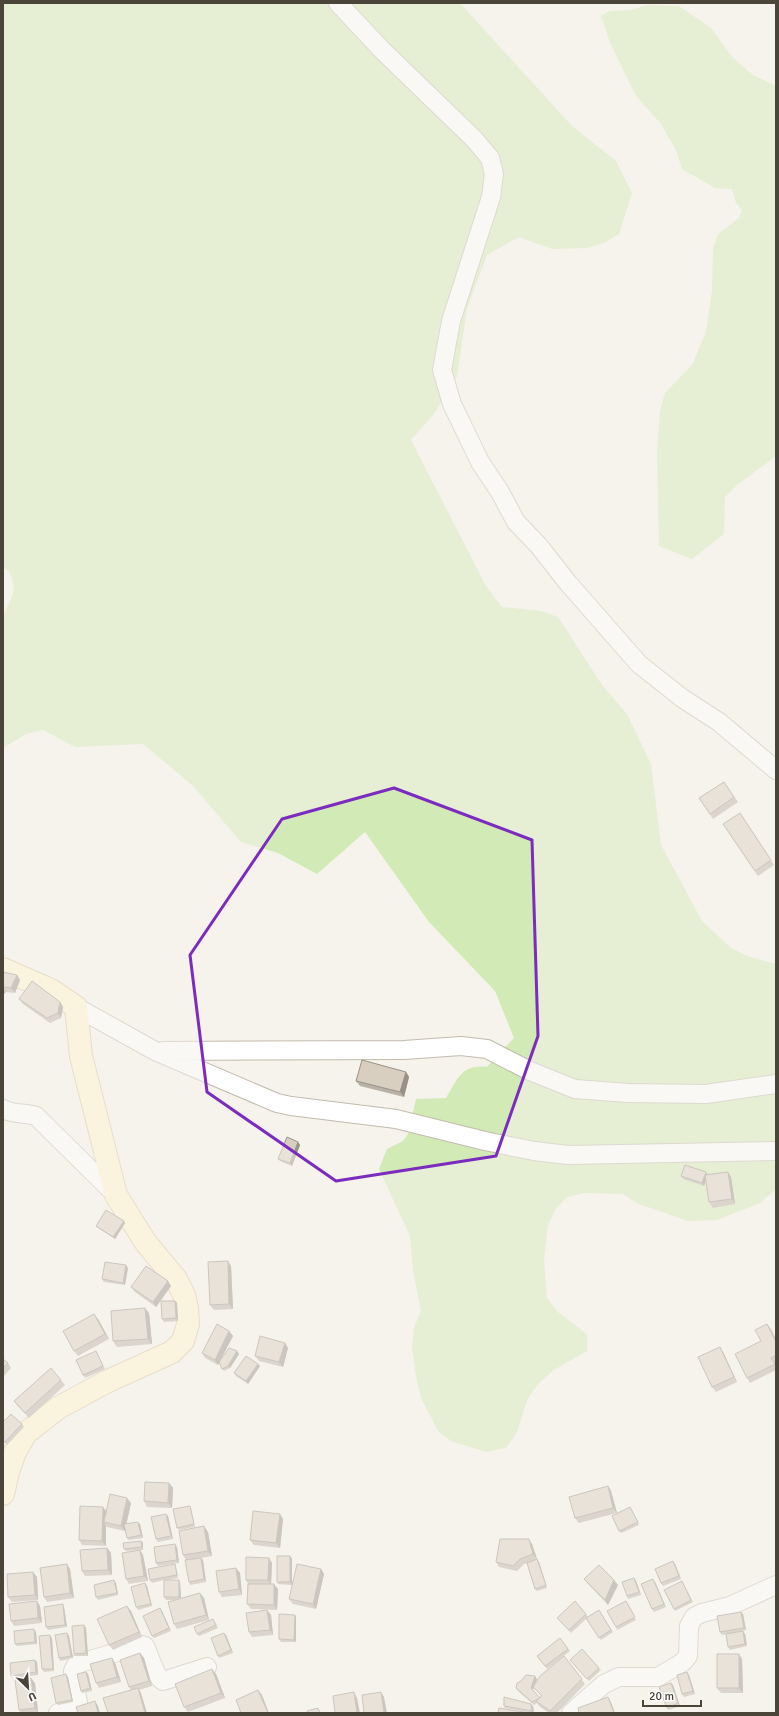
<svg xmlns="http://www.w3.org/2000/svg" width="779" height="1716" viewBox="0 0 779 1716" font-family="Signika,sans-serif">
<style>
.green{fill:#d2eab5}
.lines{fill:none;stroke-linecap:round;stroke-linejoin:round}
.street-casing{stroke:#c2bbae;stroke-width:20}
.secondary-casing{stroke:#d6c79b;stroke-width:24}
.street{stroke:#fff;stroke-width:18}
.secondary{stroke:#fff3cd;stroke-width:22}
.wall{fill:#bab2a6;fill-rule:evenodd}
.shaded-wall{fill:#979187}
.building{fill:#d8cfc1;stroke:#979187}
.marked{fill:none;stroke:#7b2cbf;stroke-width:3;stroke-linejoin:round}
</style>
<rect width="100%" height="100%" fill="#f6f3ec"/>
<!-- green -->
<path class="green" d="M3,3H460L572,126L616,161L632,193L619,234L604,243L587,248L552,249L519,237L487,255L467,309L457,376L434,414L411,440L486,586L502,607L541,611L558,617L602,685L627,714L651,764L661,845L702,921L731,948L747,956L776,964V1189L760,1203L717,1220L688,1221L639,1204L623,1194L584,1193L567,1197L555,1210L548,1225L544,1260L547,1298L558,1312L587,1334V1351L554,1370L539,1383L528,1398L517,1432L506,1448L486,1452L451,1441L438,1431L422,1400L417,1383L412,1347L414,1328L421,1310L413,1271L410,1236L379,1169L387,1149L403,1141L408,1134L416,1099L446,1098C458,1079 461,1064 487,1067L514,1038L495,991L429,922L365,832L317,874L278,853L241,842L193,786L143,744L75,747L43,730L26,734L3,748V615C10,602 18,590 11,576C10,572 7,569 3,567Z
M648,5L679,6L711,28L733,58L753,75L776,86V456L737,485L725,497L724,534L692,559L659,546L657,452L660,411L665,393L692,365L706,332L712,291L713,248L718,234L739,218L742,210L736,203L732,189L715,188L682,169L676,150L661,124L636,96L611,45L601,16L610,11L630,10Z"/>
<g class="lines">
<defs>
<path id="street" d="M338,3L382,50L474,139L490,158L494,174L491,197L451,321L442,370L452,404L480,462L500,492L516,522L539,546L568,583L639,664L682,698L719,722L776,770
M76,1007L155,1051L277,1103L291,1106L396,1119L485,1141L534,1151L568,1155L776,1151
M163,1051L404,1050L461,1046L487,1049L530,1071L575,1089L628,1093L706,1094L776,1084
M3,1109C13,1115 25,1112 36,1116L116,1195
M58,1713L70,1709L78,1703L73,1671L76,1665L80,1663L142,1645L145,1646C149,1654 156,1678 163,1681L207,1667
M571,1713L604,1684L619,1677H658L683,1662L688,1656L689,1626L694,1617L702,1613L730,1606L776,1585"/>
<path id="secondary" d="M3,969L51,990L76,1007L81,1056L116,1195L146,1243L176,1279L184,1295L187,1309L188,1324L183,1341L172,1352L106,1382L58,1408L26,1433L15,1452L8,1472L3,1494"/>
</defs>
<!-- street casing -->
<use href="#street" class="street-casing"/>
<!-- secondary casing -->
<use href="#secondary" class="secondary-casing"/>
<!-- street -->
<use href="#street" class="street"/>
<!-- secondary -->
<use href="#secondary" class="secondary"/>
</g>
<!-- wall -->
<path class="wall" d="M724,782L738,802L713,819L699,798Z
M740,813L774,865L758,876L723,824Z
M3,972L17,975L20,980L15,993L6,992L3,995Z
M19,999L60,1002L63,1007L61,1018L50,1023L23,1004Z
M406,1072L409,1077L404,1097L360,1086L356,1081Z
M298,1142L300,1145L292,1166L280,1161L278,1159Z
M706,1172L707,1175L728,1172L731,1177L735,1204L713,1208L709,1202L706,1179L704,1186L683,1179L681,1176Z
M124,1221L125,1223L115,1239L98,1228L96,1226Z
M231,1266L233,1309L214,1310L210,1305Z
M128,1268L125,1285L104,1282L102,1279Z
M171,1286L156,1307L135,1292L131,1287Z
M175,1301L177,1303L178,1321L164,1322L162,1319Z
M149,1313L152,1344L117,1347L113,1341Z
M98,1319L109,1339L78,1356L74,1351Z
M771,1329L776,1340V1362L775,1363L776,1365V1370L750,1383L747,1378L761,1341Z
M229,1331L233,1336L221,1358L237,1351L239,1354L230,1368L224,1371L222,1369L220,1362L218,1365L205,1358L202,1353Z
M285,1343L288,1348L283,1367L259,1361L255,1356Z
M720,1347L723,1352L737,1382L716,1392L712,1387Z
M96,1351L105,1369L85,1378L83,1375Z
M3,1359L8,1363L11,1368L3,1377Z
M258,1364L260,1366L248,1384L236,1376L234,1373Z
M61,1380L65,1385L29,1418L18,1406L14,1401Z
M3,1422L22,1424L24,1427L7,1445L3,1441Z
M169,1483L173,1488L172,1508L147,1507L144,1501Z
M608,1486L611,1491L617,1513L579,1523L575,1518Z
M131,1503L126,1524H140L143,1538L129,1540L127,1538L125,1529V1531L107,1527L106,1526V1546L82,1545L79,1540L106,1511Z
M190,1506L191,1508L195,1527L179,1530L177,1528Z
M632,1510L639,1525L621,1533L619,1531Z
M168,1516L173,1539L158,1542L156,1539Z
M283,1519L280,1548L254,1545L250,1540Z
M208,1532L212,1556L201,1558L203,1560L206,1582L190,1585L189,1582L186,1560L183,1555Z
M141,1541L143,1543V1550H140L143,1555L148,1581L129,1584L126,1579L138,1550L126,1551L124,1549Z
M532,1544L537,1559L539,1562L547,1588L537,1591L535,1589L527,1563L524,1564L517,1571L499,1567L496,1562Z
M177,1547L179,1563L158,1566L156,1563Z
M107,1548L111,1553L112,1575L85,1576L82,1571Z
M290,1556L292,1559V1585L278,1584L277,1582Z
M269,1558L272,1563L271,1584L278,1589L277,1610L251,1609L247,1604L248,1584L246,1580Z
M673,1561L675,1564L681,1579L663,1586L661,1583Z
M175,1564L176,1567L178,1578L166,1580H179L180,1582L181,1599L204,1598L209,1620L177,1629L174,1624L177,1600H166L164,1597V1580L152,1583L150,1580Z
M236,1568L240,1573L242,1595L222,1597L219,1592Z
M70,1569L74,1598L47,1602L44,1597Z
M321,1569L324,1574L316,1609L293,1604L289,1599Z
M33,1572L37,1577L38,1600L12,1602L8,1597Z
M634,1578L636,1581L641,1595L628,1599L627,1596Z
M584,1579L618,1585L608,1605L588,1584Z
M682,1581L693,1602L675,1611L674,1609Z
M655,1582L666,1607L654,1612L652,1609Z
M116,1583L118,1595L98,1600L96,1597Z
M145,1583L147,1586L152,1606L138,1610L136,1607Z
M628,1604L636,1620L617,1630L616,1627Z
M40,1606L42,1623L14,1626L11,1621Z
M64,1607L67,1627L48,1630L46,1627Z
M267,1610L271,1615L273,1635L252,1637L249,1632Z
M599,1610L613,1632L601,1640L586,1619L571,1633L557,1618L586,1614L588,1617Z
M131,1611L142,1637L113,1650L109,1645Z
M162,1611L171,1631L154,1638L152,1636Z
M741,1612L743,1614L746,1630L722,1635L720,1632Z
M295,1615L296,1617V1642H281L279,1639Z
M213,1619L218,1628L199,1636L197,1634Z
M84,1625L86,1628L88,1656H75L74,1654Z
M36,1632L37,1644L17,1646L15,1644Z
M67,1633L69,1636L73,1658L60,1661L59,1658Z
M745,1634L747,1646L730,1650L728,1647Z
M226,1635L233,1653L219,1658L218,1656Z
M52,1638L54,1671L44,1672L42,1669Z
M560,1638L570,1651L547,1669L537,1656Z
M140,1653L144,1658L152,1686L139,1690L141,1693L131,1690L129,1687Z
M564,1656L585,1684L557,1713H549L539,1706L537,1703L534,1705L518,1691L516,1688L537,1679L535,1685ZM534,1687L541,1696L540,1698L533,1690Z
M112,1658L115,1663L121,1682L99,1688L96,1683Z
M742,1659L743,1693H721L717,1688Z
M35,1660L37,1662L38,1675L13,1678L11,1676Z
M570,1660L599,1668L601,1670L589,1681Z
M86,1672L88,1674L92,1691L82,1693L81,1691Z
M216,1674L225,1698L188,1712L184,1707Z
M689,1675L695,1694L684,1697L682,1694Z
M68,1677L73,1702L58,1705L56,1703Z
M35,1683L38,1713H21L19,1710Z
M671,1683L673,1685L680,1706L669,1710L667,1708Z
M504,1706H533L534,1713L505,1708Z"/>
<!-- shaded-wall -->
<path class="shaded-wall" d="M17,975L20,980L15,993L11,988Z
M3,988L6,992L3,995Z
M60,1002L63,1007L61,1018L58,1013Z
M406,1072L409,1077L404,1097L400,1092Z
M298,1142L300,1145L292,1166L290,1163Z
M706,1172L708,1175L704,1186L702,1183Z
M728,1172L731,1177L735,1204L732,1199Z
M124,1221L125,1223L115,1239L113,1237Z
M228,1261L231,1266L233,1309L229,1304Z
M126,1265L128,1268L125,1285L123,1283Z
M168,1281L171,1286L156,1307L153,1302Z
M175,1301L177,1303L178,1321L176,1318Z
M145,1308L149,1313L152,1344L148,1339Z
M94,1314L98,1319L109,1339L105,1334Z
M767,1324L771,1329L776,1340V1342Z
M229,1331L233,1336L218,1365L215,1360Z
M285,1343L288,1348L283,1367L279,1362Z
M720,1347L723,1352L737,1382L734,1377Z
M237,1351L239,1354L230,1368L228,1366Z
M258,1364L260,1366L248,1384L246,1381Z
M169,1483L173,1488L172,1508L168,1503Z
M608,1486L611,1491L617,1513L613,1508Z
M127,1498L131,1503L125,1531L121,1526Z
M103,1507L107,1512L104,1522L106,1526V1546L102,1541Z
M166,1514L168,1516L173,1539L171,1536Z
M280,1514L283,1519L280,1548L276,1543Z
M138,1522L140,1524L143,1538L141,1535Z
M204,1526L208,1532L212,1556L208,1551Z
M529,1539L532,1544L537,1559L533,1554Z
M141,1541L143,1543V1550L142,1547Z
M175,1544L177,1547L179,1563L177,1560Z
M107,1548L111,1553L112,1575L108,1570Z
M140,1550L143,1555L148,1581L144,1576Z
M290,1556L292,1559V1585L290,1582Z
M201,1558L203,1560L206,1582L204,1579Z
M269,1558L272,1563L271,1585L268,1580Z
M537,1559L539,1562L547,1588L546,1585Z
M673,1561L675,1564L681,1579L679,1576Z
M67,1564L70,1569L74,1598L70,1593Z
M236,1568L240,1573L242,1595L239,1589Z
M321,1569L324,1574L316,1609L313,1604Z
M33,1572L37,1577L38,1600L35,1595Z
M634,1578L636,1581L641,1595L639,1592Z
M653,1579L655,1582L666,1607L664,1604Z
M114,1580L116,1583L118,1595L117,1593Z
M179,1580L180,1582L181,1600L179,1597Z
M614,1580L618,1585L608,1605L605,1600Z
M145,1583L147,1586L152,1606L151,1604Z
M274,1584L278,1589L277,1610L274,1605Z
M200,1593L204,1598L209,1620L206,1615Z
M37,1601L40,1606L42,1623L38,1618Z
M63,1604L64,1607L67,1627L65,1625Z
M127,1606L131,1611L142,1637L139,1632Z
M160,1608L162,1611L171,1631L169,1628Z
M267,1610L271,1615L273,1635L270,1630Z
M741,1612L743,1614L746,1630L744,1628Z
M295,1615L296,1617V1642L294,1640Z
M84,1625L86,1628L88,1656L86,1653Z
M34,1629L36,1632L37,1644L35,1642Z
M743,1631L745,1634L747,1646L745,1644Z
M67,1633L69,1636L73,1658L71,1656Z
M224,1633L226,1635L233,1653L231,1650Z
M50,1635L52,1638L54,1671L53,1669Z
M140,1653L144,1658L152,1686L149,1681Z
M739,1654L742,1659L743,1693L739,1688Z
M112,1658L115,1663L121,1682L117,1677Z
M35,1660L37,1662L38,1675L36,1672Z
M212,1669L216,1674L225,1698L221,1693Z
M86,1672L88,1674L92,1691L90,1688Z
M687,1672L689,1675L695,1694L693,1691Z
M66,1674L68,1677L73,1702L72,1700Z
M535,1676L537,1679L532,1691L531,1688Z
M31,1678L35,1683L38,1713L35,1708Z
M671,1683L673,1685L680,1706L678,1703Z
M138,1688L141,1693L147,1713H145Z
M258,1690L262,1695L269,1713H268Z
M354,1692L357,1698L360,1713H357Z
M381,1692L384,1697L387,1713H384Z
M608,1697L611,1702L615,1713H614Z
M95,1701L98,1706L100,1713H98Z
M531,1704L533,1706L534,1713L532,1711Z"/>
<!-- building -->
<path class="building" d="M724,782L734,797L710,814L699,798Z
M740,813L771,860L755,871L723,824Z
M3,972L17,975L11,988L3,987Z
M32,981L60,1002L58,1013L47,1018L19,999Z
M362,1060L406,1072L400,1092L356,1081Z
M287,1137L298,1142L290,1163L278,1159Z
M685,1165L706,1172L702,1183L681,1176Z
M728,1172L732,1199L709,1202L705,1175Z
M106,1210L124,1221L113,1237L96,1226Z
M228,1261L229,1304L210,1305L208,1262Z
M105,1262L126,1265L123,1283L102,1279Z
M146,1266L168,1281L153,1302L131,1287Z
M161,1301H175L176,1318L162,1319Z
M145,1308L148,1339L113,1341L111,1311Z
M94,1314L105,1334L74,1351L63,1331Z
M217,1324L229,1331L215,1360L202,1353Z
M767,1324L776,1342V1355L771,1358L775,1364L747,1378L735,1354L761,1341L755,1330Z
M260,1336L285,1343L279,1362L255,1356Z
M720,1347L734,1377L712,1387L698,1357Z
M229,1348L237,1351L228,1366L222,1369L219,1362Z
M96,1351L103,1366L83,1375L76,1360Z
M246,1356L258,1364L246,1381L234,1373Z
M3,1359L8,1363L3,1368Z
M51,1368L61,1380L25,1413L14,1401Z
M11,1414L22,1424L5,1442L3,1440V1422Z
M145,1482L169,1483L168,1503L144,1501Z
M608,1486L613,1508L575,1518L569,1497Z
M110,1494L127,1498L121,1526L104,1522Z
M80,1506L103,1507L102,1541L79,1540Z
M190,1506L194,1524L177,1528L173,1509Z
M630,1507L638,1522L619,1531L612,1516Z
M253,1511L280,1514L276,1543L250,1540Z
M166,1514L171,1536L156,1539L151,1517Z
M138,1522L141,1535L127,1538L124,1524Z
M204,1526L208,1551L183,1555L179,1531Z
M500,1539H529L533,1554L520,1559L513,1566L496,1562Z
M141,1541L142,1547L124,1549L123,1543Z
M175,1544L177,1560L156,1563L154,1547Z
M107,1548L108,1570L82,1571L80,1550Z
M140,1550L144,1576L126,1579L122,1553Z
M277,1556H290V1582H277Z
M246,1557L269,1558L268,1580H246Z
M201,1558L204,1579L189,1582L185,1560Z
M537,1559L546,1585L535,1589L527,1563Z
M673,1561L679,1576L661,1583L655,1569Z
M67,1564L70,1593L44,1597L40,1568Z
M175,1564L177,1575L150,1580L148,1569Z
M297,1564L321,1569L313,1604L289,1599Z
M599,1565L614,1580L605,1600L584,1579Z
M236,1568L239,1589L219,1592L216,1571Z
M33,1572L35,1595L8,1597L7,1574Z
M634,1578L639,1592L627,1596L622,1582Z
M653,1579L664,1604L652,1609L641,1584Z
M114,1580L117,1593L96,1597L94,1585Z
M164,1580H179V1597H164Z
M682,1581L691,1600L674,1609L664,1590Z
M145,1583L151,1604L136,1607L131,1587Z
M248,1584H274V1605L247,1604Z
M200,1593L206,1615L174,1624L168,1602Z
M37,1601L38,1618L11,1621L9,1604Z
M575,1601L586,1614L569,1630L557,1618Z
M626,1601L635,1617L616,1627L607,1611Z
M63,1604L65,1625L46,1627L44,1607Z
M127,1606L139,1632L109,1645L97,1619Z
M160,1608L169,1628L152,1636L143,1616Z
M267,1610L270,1630L249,1632L246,1613Z
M599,1610L611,1630L599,1638L586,1618Z
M741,1612L744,1628L720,1632L717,1616Z
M279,1614L295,1615L294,1640L279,1639Z
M213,1619L216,1625L197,1634L194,1627Z
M84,1625L86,1653L74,1654L72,1626Z
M34,1629L35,1642L15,1644L14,1631Z
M743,1631L745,1644L728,1647L726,1634Z
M67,1633L71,1656L59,1658L55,1635Z
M224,1633L231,1650L218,1656L211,1638Z
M50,1635L53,1669H42L39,1636Z
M560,1638L568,1649L545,1666L537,1656Z
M582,1649L599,1668L587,1679L570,1660Z
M140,1653L149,1681L129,1687L120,1660Z
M717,1654H739V1688H717Z
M564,1656L582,1679L550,1711L536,1701L542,1696L533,1687L540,1676Z
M112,1658L117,1677L96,1683L90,1664Z
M35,1660L36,1672L11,1676L10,1663Z
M212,1669L221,1693L184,1707L175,1684Z
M86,1672L90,1688L81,1691L77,1674Z
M687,1672L693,1691L682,1694L677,1675Z
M66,1674L72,1700L56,1703L51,1678Z
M526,1675L535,1676L531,1688L540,1698L532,1702L516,1688L517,1683L521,1681Z
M31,1678L35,1708L19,1710L15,1680Z
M671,1683L678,1703L667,1708L659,1687Z
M138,1688L145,1713H108L103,1698Z
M258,1690L268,1713H241L236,1700Z
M354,1692L357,1713H335L333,1696Z
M381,1692L384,1713H364L362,1695Z
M504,1697L531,1704L532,1711L504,1706Z
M608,1697L614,1713H579L578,1708Z
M95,1701L98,1713H78L76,1707Z
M318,1708L320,1713H308L307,1711Z
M499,1708L530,1713H498Z"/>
<!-- marked area -->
<path d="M0 0H779V1716H0ZM394,788L532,840L538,1036L496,1156L336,1181L207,1092L190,955L282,819Z" fill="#f6f3ec" fill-opacity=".55" fill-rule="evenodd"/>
<path class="marked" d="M394,788L532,840L538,1036L496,1156L336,1181L207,1092L190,955L282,819Z"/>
<!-- border -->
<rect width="779" height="1716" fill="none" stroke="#4b4439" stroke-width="8"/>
<!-- north arrow -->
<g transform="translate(28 1688) rotate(155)" stroke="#ffffff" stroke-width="3" paint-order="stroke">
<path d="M0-3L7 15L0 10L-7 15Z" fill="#4b4439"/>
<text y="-6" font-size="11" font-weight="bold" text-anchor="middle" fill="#4b4439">U</text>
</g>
<!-- scale -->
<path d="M643 1700v6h58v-6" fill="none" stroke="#4b4439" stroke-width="2"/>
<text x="649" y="1700" font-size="12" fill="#4b4439" stroke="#ffffff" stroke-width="3" paint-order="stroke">20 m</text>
</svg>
